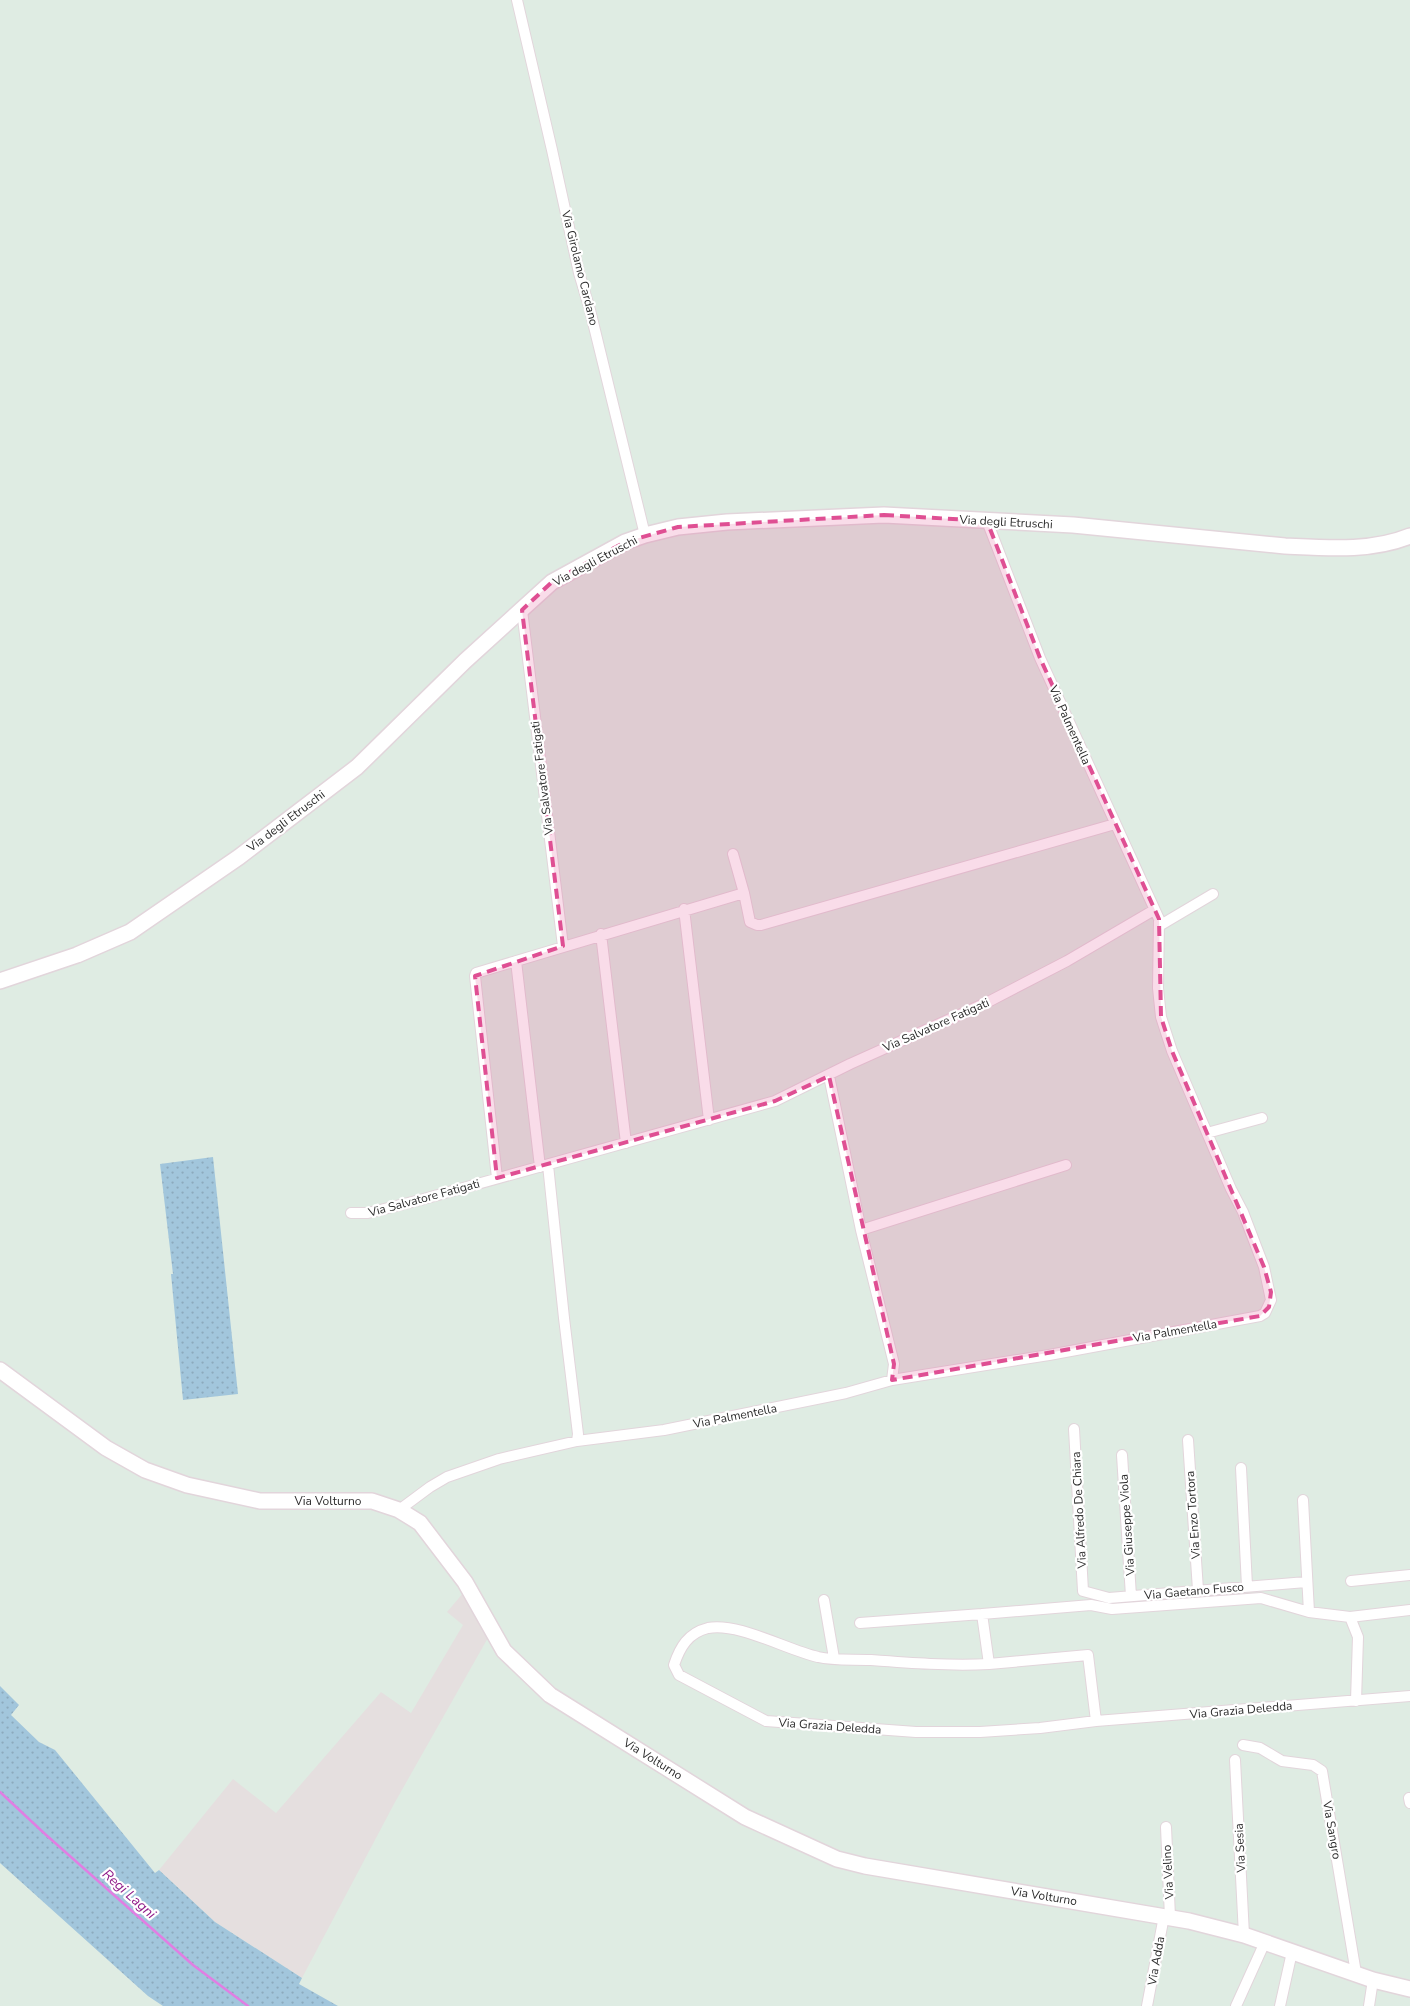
<svg xmlns="http://www.w3.org/2000/svg" width="1410" height="2006" viewBox="0 0 1410 2006" font-family="'Nunito Sans',sans-serif">
<style>
.industrial{fill:#e5dfdf}
.grass{fill:url(#grass-dots)}
.lines{fill:none;stroke-linecap:round;stroke-linejoin:round}
.stream{stroke:#e17ee3;stroke-width:2.5}
.street-casing{stroke:#e2d5db;stroke-width:12}
.secondary-casing{stroke:#e2d5db;stroke-width:18}
.street{stroke:#fff;stroke-width:10}
.secondary{stroke:#fff;stroke-width:15}
.marked{fill:#df4f93;fill-opacity:0.2;stroke:#df4f93;stroke-width:4;stroke-dasharray:10 6;stroke-linejoin:round}
.labels{text-anchor:middle;dominant-baseline:central;stroke-width:4.5;stroke-linejoin:round;paint-order:stroke}
.street-label{font-size:12px;fill:#2c2c2c;stroke:#fff}
.water-label{font-size:14px;font-style:italic;fill:#901c89;stroke:#fff}
</style>
<defs>
<pattern id="grass-dots" width="8" height="8" patternUnits="userSpaceOnUse" patternTransform="scale(1.25)"><rect width="8" height="8" fill="#a2c6dc"/><path d="M2 2h.1M6 6h.1" fill="none" stroke="#8caabd" stroke-width="1.8" stroke-linecap="round"/></pattern>
</defs>
<rect width="100%" height="100%" fill="#dfece3"/>
<!-- industrial -->
<path class="industrial" d="M464,1592L489,1636L394,1804L302,1978L215,1922L159,1870L233,1779L276,1813L381,1692L411,1713L463,1625L447,1612Z"/>
<!-- grass -->
<path class="grass" d="M213,1157L238,1394L183,1400L171,1274H173L160,1164Z
M0,1686L19,1705L11,1715L39,1742L55,1750L155,1873L159,1870L215,1922L302,1978L299,1984L338,2006H163L148,1996L0,1863Z"/>
<g class="lines">
<!-- stream -->
<path class="stream" d="M0,1792L45,1834L193,1965L248,2006"/>
<defs>
<path id="street" d="M517,0L552,150L579,273L590,310L645,535
M522,610L563,946
M733,854L744,893
M684,909L709,1120
M1159,926L1213,894
M601,934L626,1143
M516,961L540,1167
M829,1076L861,1230L894,1364L892,1380
M1207,1133L1262,1118
M548,1165L564,1318L578,1434L577,1441
M497,1178L475,976L476,973L744,893L750,922L757,925H761L1115,824
M351,1213H368L420,1200L775,1101L850,1064L988,1002L1067,961L1154,910
M861,1230L1066,1165
M1074,1429L1083,1591L1109,1598L1306,1582
M1188,1440L1198,1590
M1122,1455L1131,1596
M1241,1468L1247,1586
M1303,1500L1309,1612L1350,1617L1358,1637L1356,1701
M399,1510L430,1487L447,1477L499,1459L577,1441L664,1430L846,1393L892,1380L1049,1355L1260,1316L1265,1313L1271,1300L1264,1267L1243,1212L1231,1189L1172,1051L1161,1017L1158,988L1159,919L1040,658L987,521
M1351,1581L1410,1575
M824,1600L834,1658
M1309,1612L1261,1598L1112,1609L1091,1605L982,1614L989,1664C950,1666 910,1663 871,1660C854,1659 834,1661 818,1657C787,1650 738,1622 708,1628C688,1633 680,1647 674,1665L679,1675L766,1721L916,1732H980L1040,1728L1096,1721L1410,1696
M1350,1617L1410,1610
M860,1623L982,1614
M989,1664L1088,1655L1096,1721
M1243,1745L1260,1748L1282,1761L1313,1765L1322,1771L1356,1973
M1235,1760L1244,1935
M1409,1798L1410,1803
M1166,1827L1170,1917
M1147,2006L1164,1916
M1236,2006L1265,1942
M1280,2006L1292,1952
M1369,2006L1373,1980"/>
<path id="secondary" d="M0,981L77,955L130,932L239,857L357,767L465,661L552,582L625,542L645,535L678,527L727,522L884,515L1073,525L1285,546C1326,548 1371,552 1410,536
M0,1370L106,1448L145,1470L187,1485L260,1501H372L399,1510L420,1523L465,1582L504,1651L550,1695L745,1817L837,1859L865,1866L1189,1921L1244,1935L1373,1980L1410,1989"/>
</defs>
<!-- street casing -->
<use href="#street" class="street-casing"/>
<!-- secondary casing -->
<use href="#secondary" class="secondary-casing"/>
<!-- street -->
<use href="#street" class="street"/>
<!-- secondary -->
<use href="#secondary" class="secondary"/>
</g>
<!-- marked area -->
<path class="marked" d="M884,515L987,521L1040,658L1159,919L1161,1017L1172,1051L1264,1267L1271,1292L1269,1307L1260,1316L892,1380L894,1364L829,1076L775,1101L497,1178L475,976L563,946L522,610L552,582L625,542L678,527Z"/>
<g class="labels">
<!-- street labels -->
<g class="street-label">
<text transform="translate(580 268) rotate(76)">Via Girolamo Cardano</text>
<text transform="translate(1006 522) rotate(3)">Via degli Etruschi</text>
<text transform="translate(595 561) rotate(-28)">Via degli Etruschi</text>
<text transform="translate(1070 725) rotate(66)">Via Palmentella</text>
<text transform="translate(542 778) rotate(-97)">Via Salvatore Fatigati</text>
<text transform="translate(286 821) rotate(-37)">Via degli Etruschi</text>
<text transform="translate(936 1025) rotate(-24)">Via Salvatore Fatigati</text>
<text transform="translate(424 1198) rotate(-15)">Via Salvatore Fatigati</text>
<text transform="translate(1175 1331) rotate(-10)">Via Palmentella</text>
<text transform="translate(735 1416) rotate(-11)">Via Palmentella</text>
<text x="328" y="1501">Via Volturno</text>
<text transform="translate(1079 1510) rotate(-93)">Via Alfredo De Chiara</text>
<text transform="translate(1193 1515) rotate(-94)">Via Enzo Tortora</text>
<text transform="translate(1127 1525) rotate(-94)">Via Giuseppe Viola</text>
<text transform="translate(1194 1591) rotate(-5)">Via Gaetano Fusco</text>
<text transform="translate(1241 1710) rotate(-5)">Via Grazia Deledda</text>
<text transform="translate(830 1726) rotate(4)">Via Grazia Deledda</text>
<text transform="translate(653 1759) rotate(32)">Via Volturno</text>
<text transform="translate(1332 1830) rotate(80)">Via Sangro</text>
<text transform="translate(1240 1848) rotate(-93)">Via Sesia</text>
<text transform="translate(1168 1872) rotate(-93)">Via Velino</text>
<text transform="translate(1044 1896) rotate(9)">Via Volturno</text>
<text transform="translate(1156 1961) rotate(-80)">Via Adda</text>
</g>
<!-- water labels -->
<g class="water-label">
<text transform="translate(129 1894) rotate(42)">Regi Lagni</text>
</g>
</g>
</svg>
